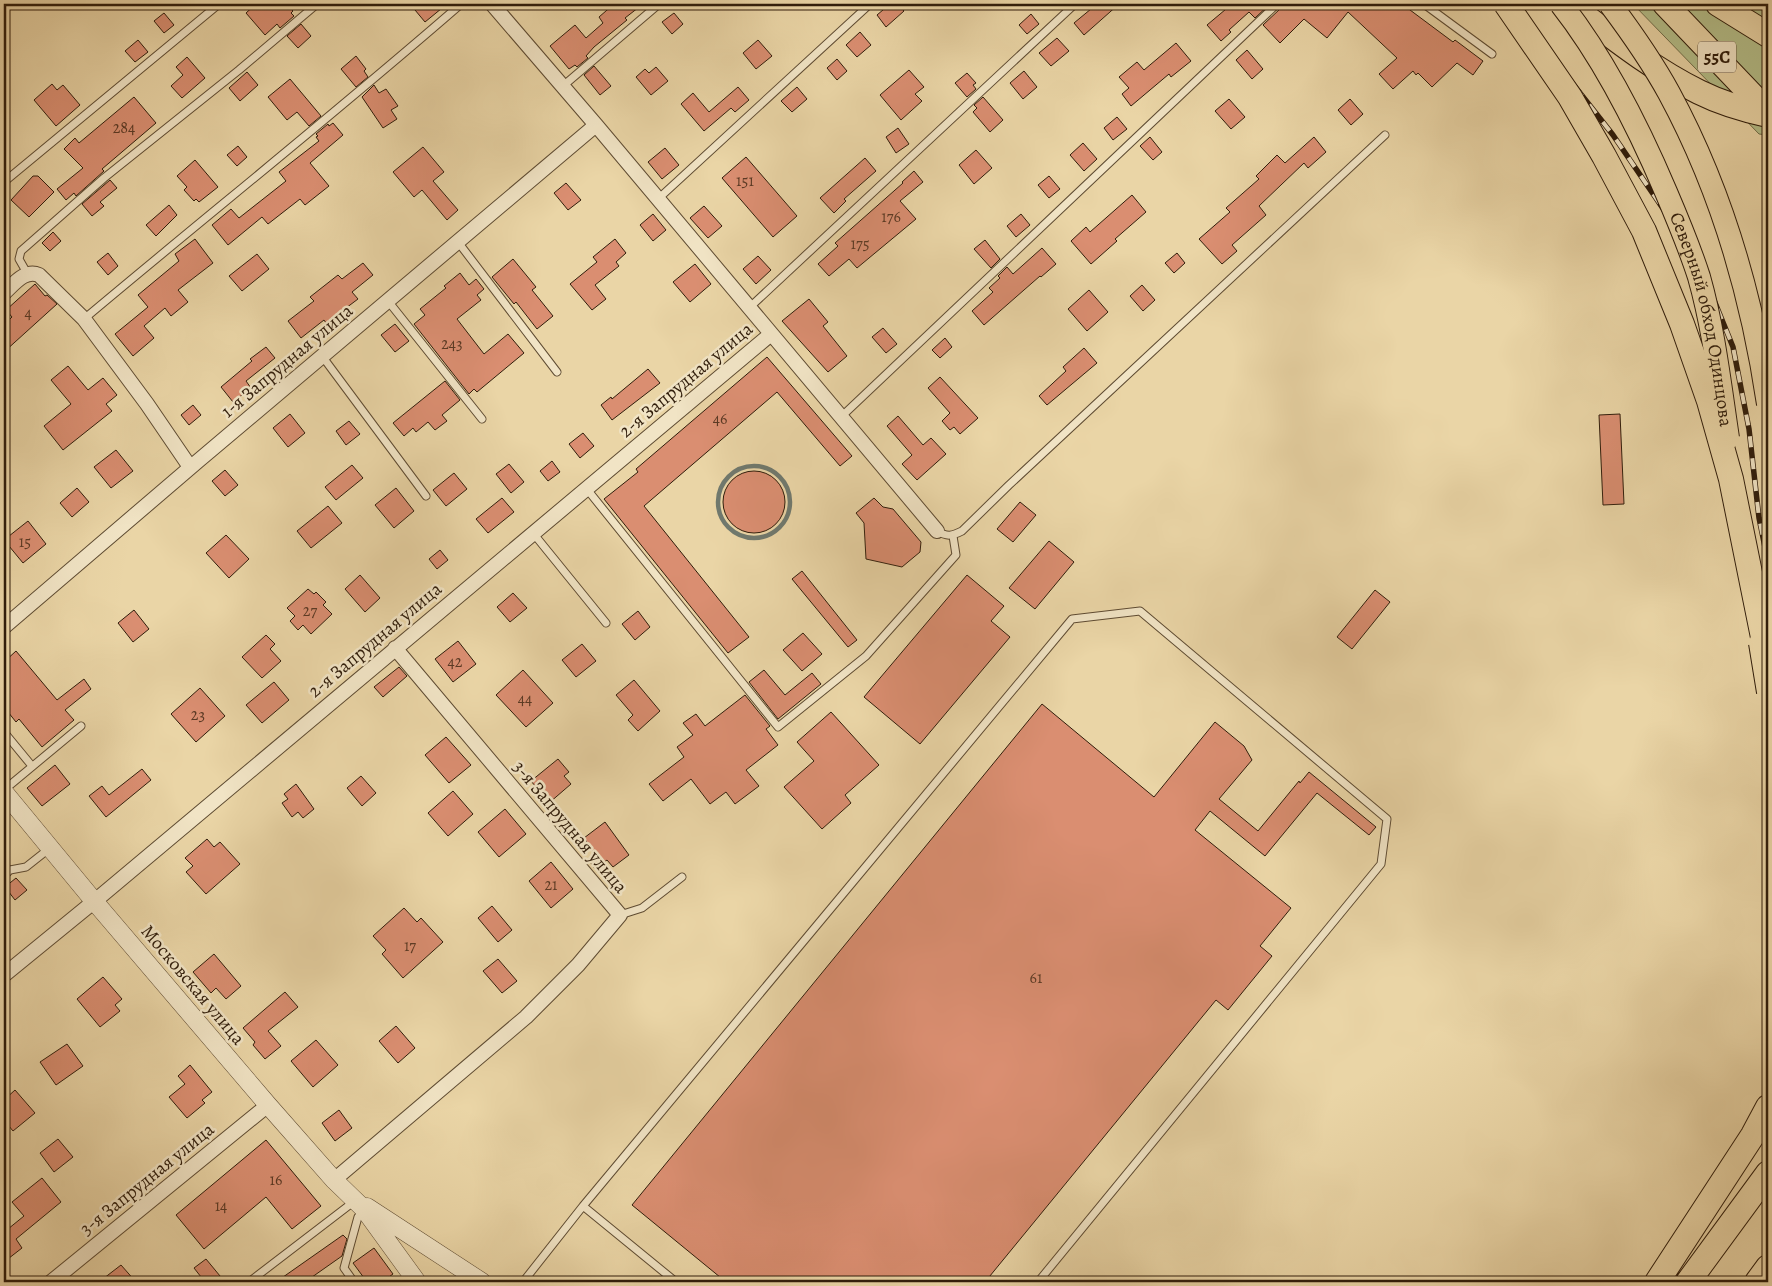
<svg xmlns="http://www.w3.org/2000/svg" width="1772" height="1286" viewBox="0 0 1772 1286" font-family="Alegreya,serif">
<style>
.green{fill:#b4be89;stroke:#726e4a}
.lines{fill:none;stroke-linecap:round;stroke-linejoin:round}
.stream{stroke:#70796e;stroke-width:4.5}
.building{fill:#da8e71;stroke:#301d0b}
.service-casing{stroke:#5e4b32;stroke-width:9}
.minor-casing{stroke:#5e4b32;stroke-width:16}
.tertiary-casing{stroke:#5e4b32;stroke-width:19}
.trunk-casing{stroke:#301d0b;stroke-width:26}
.service{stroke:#f1e4c5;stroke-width:7}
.minor{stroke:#f1e4c5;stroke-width:14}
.tertiary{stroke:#f1e4c5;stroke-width:18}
.trunk{stroke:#ead5a6;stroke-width:24}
.rail-casing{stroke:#301d0b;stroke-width:5.5}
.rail{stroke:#f1e4c5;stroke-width:4;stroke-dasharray:11;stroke-linecap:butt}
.primary-bridge-casing{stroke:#301d0b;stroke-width:24;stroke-linecap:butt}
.trunk-bridge-casing{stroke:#301d0b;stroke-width:26;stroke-linecap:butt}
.primary-bridge{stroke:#ead5a6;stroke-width:22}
.trunk-bridge{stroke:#ead5a6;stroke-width:24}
.labels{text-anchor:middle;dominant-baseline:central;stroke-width:5;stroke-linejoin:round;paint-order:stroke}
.number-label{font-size:16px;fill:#5a3924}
.shield{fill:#f1e4c5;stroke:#6a5943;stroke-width:1}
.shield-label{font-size:18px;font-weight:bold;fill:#301d0b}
.street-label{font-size:19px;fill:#301d0b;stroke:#f1e4c5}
</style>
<rect width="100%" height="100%" fill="#ead5a6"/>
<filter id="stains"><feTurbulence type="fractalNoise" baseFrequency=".004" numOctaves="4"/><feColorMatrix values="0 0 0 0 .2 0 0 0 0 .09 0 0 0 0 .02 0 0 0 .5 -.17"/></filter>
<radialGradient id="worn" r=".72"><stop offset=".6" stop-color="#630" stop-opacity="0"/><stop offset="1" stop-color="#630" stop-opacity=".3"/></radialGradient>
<!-- green -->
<path class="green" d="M1633,4H1768V135L1759,134Z"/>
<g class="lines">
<!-- stream -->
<path class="stream" d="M718 502a36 36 0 1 1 72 0a36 36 0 1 1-72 0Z"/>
</g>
<!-- building -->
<path class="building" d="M256,4H286L293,11L291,13L294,16L280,28L277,24L265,35L246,13Z
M410,4H447L425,22Z
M614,4H643L625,18L627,20L594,47L586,56L588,58L577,67L575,65L569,69L550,46L575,25L586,38L603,23L599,17Z
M890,4H898L904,11L886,27L877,15Z
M1097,4H1119L1084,35L1074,23Z
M1232,4H1270L1255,18L1249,12L1229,30L1231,32L1221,41L1207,25Z
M1282,4H1306L1312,8L1316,4H1402L1453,42L1455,40L1483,61L1473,75L1457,63L1432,87L1418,73L1416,75L1413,71L1393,89L1379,74L1397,58L1348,12L1327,38L1304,19L1280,43L1263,25L1281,8Z
M164,13L174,25L164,33L154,21Z
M674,13L683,24L672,34L662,22Z
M1031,14L1039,24L1027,34L1019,25Z
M301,24L311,36L298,48L287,36Z
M860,32L871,45L857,57L846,45Z
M1057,38L1069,51L1051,66L1039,53Z
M138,40L148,52L135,62L125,51Z
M758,40L772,56L756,69L743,53Z
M1176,43L1191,61L1171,77L1169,74L1131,106L1122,94L1129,88L1119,77L1137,62L1144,70Z
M1247,50L1263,69L1252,79L1236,60Z
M356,56L366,69L364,71L368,77L356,87L341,69Z
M187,57L205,78L182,98L171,86L183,75L176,67Z
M837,59L847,71L837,80L827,68Z
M594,66L611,86L600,95L584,75Z
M656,67L668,81L651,95L636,77L645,69L649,73Z
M909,70L924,87L915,94L922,101L901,120L880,95Z
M1024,71L1037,87L1023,99L1010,83Z
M247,72L258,85L240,101L229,88Z
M967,73L976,83L973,85L976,89L967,97L955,83Z
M290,79L321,116L309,126L297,112L287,120L268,97Z
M52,84L57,90L63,85L80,105L56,126L34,100Z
M374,85L379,93L386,89L398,106L391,110L397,119L383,128L362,97Z
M738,87L749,100L735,112L731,108L704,131L681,104L693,93L709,112Z
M797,87L807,99L792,112L781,101Z
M134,97L156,123L102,169L104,171L76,196L74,193L66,200L57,189L83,168L64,149L75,138L79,143Z
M983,97L1003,120L990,132L973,112L977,108L974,105Z
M1229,99L1245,117L1231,129L1215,111Z
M1350,99L1363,114L1351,125L1338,110Z
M1117,117L1127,129L1113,140L1104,128Z
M333,123L343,135L310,163L329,186L305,205L300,199L268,224L262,217L228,245L212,225L231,209L239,218L286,181L279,172L319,141L316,137L318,136L316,134L328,124L329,126Z
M898,128L909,144L896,153L886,137Z
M1150,137L1162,152L1153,160L1140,146Z
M1314,137L1326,152L1308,168L1304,163L1259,206L1266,215L1232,245L1237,251L1222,264L1199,239L1230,212L1226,208L1259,179L1256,176L1277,155L1285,163Z
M1083,143L1097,159L1084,171L1070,155Z
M238,146L247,157L237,166L227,155Z
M423,147L444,172L433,181L458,210L447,220L422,190L414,197L393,172Z
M665,148L679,165L662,179L648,162Z
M976,150L992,168L974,184L959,165Z
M746,157L797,216L773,237L722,178Z
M865,158L876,171L844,199L846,201L834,213L820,198Z
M195,160L218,187L199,202L196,199L194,201L184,190L187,187L177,176Z
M914,171L923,182L900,201L916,219L857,268L849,259L829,276L818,264L838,246L835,243L903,183L902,182Z
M33,176H38L54,192L29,217L11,200Z
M1049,176L1060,189L1049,198L1038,185Z
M110,180L117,188L100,202L104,206L92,216L82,204Z
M566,183L581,200L568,210L554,193Z
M1132,195L1146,212L1115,239L1117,241L1091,264L1071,241L1086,227L1090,232Z
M169,205L177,215L156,236L146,225Z
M704,206L722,226L708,238L690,218Z
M653,214L666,230L653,241L640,225Z
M1021,214L1030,225L1016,237L1007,226Z
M53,232L61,241L50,251L42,243Z
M195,239L213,263L178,290L188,302L171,316L165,308L144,326L154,338L133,356L115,334L148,307L138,295L179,261L175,254Z
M615,239L626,253L616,262L619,266L595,285L606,299L592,310L570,284L597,262L593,257Z
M985,240L1000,259L991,268L974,249Z
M1042,248L1056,264L1041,277L1040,276L984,325L972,311L993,292L989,288L1000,278L998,276L1007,267L1013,274Z
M108,253L118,266L108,275L97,262Z
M1177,253L1185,263L1174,273L1165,263Z
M257,254L269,269L242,291L229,276Z
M758,256L771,270L756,284L743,269Z
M513,259L536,287L532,290L553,316L537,329L516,302L514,304L492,277Z
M363,263L373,275L352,292L358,299L326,323L324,320L301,338L288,321L314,301L310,297L338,275L342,279Z
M695,264L711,284L690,302L673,282Z
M460,273L469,285L476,279L484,289L477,295L481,300L457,319L484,354L508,334L524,353L477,392L474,389L469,394L414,324L425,315L420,309L446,288L444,286Z
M35,284L45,296L47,295L57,304L4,352V325L12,317L6,310Z
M1142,285L1155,300L1143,311L1130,296Z
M1089,290L1108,312L1087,331L1068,309Z
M809,299L828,322L823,326L847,356L828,372L782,321Z
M395,324L409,341L395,352L381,335Z
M883,328L897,344L886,353L872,337Z
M945,338L952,347L940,358L932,350Z
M266,347L275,358L246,381L251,388L233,402L221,387L252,361L250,359Z
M1084,348L1097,363L1047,405L1039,396L1066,371L1063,367Z
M767,357L852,456L840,466L777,392L644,506L749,637L728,653L604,499L638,472L636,469Z
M68,366L88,390L103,378L117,395L106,404L112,411L63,450L44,426L71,404L51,380Z
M648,369L660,383L612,420L601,405L611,397L612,399Z
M940,377L978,418L960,434L954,427L950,430L942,421L950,413L928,388Z
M445,381L460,400L442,415L447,421L435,430L428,422L416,432L413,428L404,436L393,423Z
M193,405L201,415L189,425L181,415Z
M290,414L305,433L288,447L273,428Z
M1620,414L1624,504L1603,505L1599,415Z
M898,416L923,445L931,438L946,454L917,480L902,464L912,455L887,426Z
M349,421L360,434L346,445L336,431Z
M583,433L594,446L580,458L569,444Z
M116,450L133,471L111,488L94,467Z
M552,461L560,472L548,481L540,471Z
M509,464L524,482L511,493L496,474Z
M352,465L363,478L336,500L325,487Z
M225,470L238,485L225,496L212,481Z
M723 502a31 31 0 1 1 62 0a31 31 0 1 1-62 0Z
M454,473L467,489L446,506L433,490Z
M77,488L89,502L72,517L60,503Z
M396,488L414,511L394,528L375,505Z
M502,498L514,512L488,533L476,519Z
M874,498L883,507L893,509L921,542L920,552L902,567L866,559L864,523L856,513Z
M1020,502L1036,515L1013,542L997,529Z
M328,506L342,523L311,548L297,531Z
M28,521L46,544L23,563L4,540Z
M226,535L249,559L229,578L206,553Z
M1049,541L1074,562L1035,609L1009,588Z
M440,550L448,560L437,569L429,559Z
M802,571L857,640L848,647L792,579Z
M360,575L380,598L365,612L345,589Z
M967,575L1004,606L991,621L1010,637L920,744L864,697Z
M308,589L314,594L316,592L326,602L323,605L332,614L311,634L303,625L298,630L290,621L295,616L287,608Z
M1375,590L1390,602L1352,649L1337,637Z
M513,593L527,608L510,622L497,607Z
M134,610L149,629L133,642L118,623Z
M638,611L650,627L635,640L622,624Z
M803,633L822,654L802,671L783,650Z
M266,635L275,644L270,649L281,661L262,678L242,657Z
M458,641L476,664L453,682L435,659Z
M582,644L596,661L576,677L562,660Z
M16,651L57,700L84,679L91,689L65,710L74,720L42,747L19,719L16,722L4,707V662Z
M399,667L407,676L383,697L374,687Z
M523,670L553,703L526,727L496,695Z
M764,670L785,695L812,673L821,684L778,719L749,682Z
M634,680L660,711L638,731L628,720L633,715L616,695Z
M274,682L289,700L262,723L246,705Z
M200,688L225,716L196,742L171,714Z
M745,695L770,726L766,729L778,745L746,770L759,786L735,804L726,792L710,804L691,779L663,801L649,784L684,757L677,747L693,735L683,723L696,714L705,726Z
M1042,704L1154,797L1215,722L1244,746L1252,760L1219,799L1258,831L1299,781L1300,783L1309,772L1376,827L1369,835L1317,793L1265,856L1210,811L1195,830L1291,908L1260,946L1272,956L1228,1010L1216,1000L985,1282H726L632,1205Z
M831,712L879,765L845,795L851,803L822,829L784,787L814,761L797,742Z
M446,737L471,765L449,783L425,755Z
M558,759L569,772L564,776L571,784L549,803L531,781Z
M55,765L70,784L42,806L27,788Z
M142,769L151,780L106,817L89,796L102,786L109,795Z
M361,776L376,793L362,806L347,788Z
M296,784L314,809L303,818L298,812L292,817L282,803L288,799L284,794Z
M453,791L473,814L448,836L428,813Z
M505,809L526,834L499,857L478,832Z
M605,822L629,855L613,867L607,860L595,869L588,859L595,854L584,838Z
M207,839L214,847L220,842L240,864L206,894L186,872L193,866L185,858Z
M551,862L573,889L551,908L529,881Z
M16,878L27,890L15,900L5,887Z
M492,906L512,930L498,942L478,918Z
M404,908L417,922L421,918L443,942L403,978L382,954L386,950L373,936Z
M214,954L241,986L226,999L216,988L211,993L193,972Z
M498,959L517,981L502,993L483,971Z
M103,977L122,999L115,1005L120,1011L100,1027L77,999Z
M285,992L298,1007L268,1031L281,1046L265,1059L253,1045L255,1042L243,1028Z
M396,1026L415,1048L398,1063L379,1041Z
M316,1040L338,1065L313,1087L291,1061Z
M67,1044L83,1066L56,1085L40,1062Z
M190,1065L212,1092L202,1100L205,1103L187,1118L169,1097L185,1084L178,1076Z
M15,1090L35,1113L13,1131L4,1120V1100Z
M339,1110L352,1128L335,1141L322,1123Z
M58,1139L73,1157L54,1172L40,1153Z
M266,1140L321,1206L292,1229L266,1197L204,1249L176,1215Z
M42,1178L61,1202L16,1239L22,1248L4,1262V1224L8,1229L24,1216L12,1202Z
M343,1235L347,1239L342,1256L305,1282H276Z
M374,1248L393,1274L382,1282H367L353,1263Z
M206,1259L225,1282H205L194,1268Z
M121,1265L136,1282H99Z"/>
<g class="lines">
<defs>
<path id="service" d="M1424,4L1492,54
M563,86L659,4
M4,182L219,4
M658,199L870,4
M458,242L557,372
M27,273L19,259L21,251L104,178L239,70L317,4
M388,301L482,419
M749,308L1075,4
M84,319C209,214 337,112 461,4
M322,356L426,496
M841,417L1277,4
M586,488L778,727L866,656L956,555L953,536
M937,531C947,537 952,536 962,531L1009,485L1385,135
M533,533L606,623
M4,732L32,766
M4,790L81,726
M4,876L10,870L26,867L50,848
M620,915L642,908L682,877
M583,1206L676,1282
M249,1282L356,1200
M354,1282L344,1268L358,1217L364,1209
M523,1282L583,1206L1072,619L1140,611L1387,819L1381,864L1038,1282"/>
<path id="minor" d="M492,4L596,125L937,531
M4,293C14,284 25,269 39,275L84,319L147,404L190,467
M4,627L198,461L596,125
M4,975L102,895L771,334
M334,1180L526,1017L578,965L620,915L395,648
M51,1282L268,1105"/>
<path id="tertiary" d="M4,792L94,901L268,1105L334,1180L364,1209L417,1282
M367,1207L482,1282"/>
<path id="trunk" d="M1569,4C1610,35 1652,69 1699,92C1721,103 1745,110 1768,115
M1665,4L1768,112
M1718,4L1768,35
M1657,1282L1753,1135L1768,1107
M1688,1282L1768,1173
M1757,1282L1768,1267"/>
</defs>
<!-- service casing -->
<use href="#service" class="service-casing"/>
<!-- minor casing -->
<use href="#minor" class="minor-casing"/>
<!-- tertiary casing -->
<use href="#tertiary" class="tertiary-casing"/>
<!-- trunk casing -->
<use href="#trunk" class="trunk-casing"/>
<!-- service -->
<use href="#service" class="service"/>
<!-- minor -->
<use href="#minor" class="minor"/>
<!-- tertiary -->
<use href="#tertiary" class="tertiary"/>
<!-- trunk -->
<use href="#trunk" class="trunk"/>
<defs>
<path id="rail" d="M1504,4L1554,60L1613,135L1664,210L1705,278L1733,347L1749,429L1759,518L1768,562"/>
</defs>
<!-- rail casing -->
<use href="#rail" class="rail-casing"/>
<!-- rail -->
<use href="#rail" class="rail"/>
<defs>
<g id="primary-bridge">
<path id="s1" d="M1561,4C1605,60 1638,126 1666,192C1678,220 1690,249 1699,277C1714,330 1720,385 1728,438"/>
<path d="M1610,4C1631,32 1652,62 1669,93C1721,189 1752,296 1768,404"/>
<path d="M1760,643L1768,692"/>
</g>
<path id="trunk-bridge" d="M1506,4L1570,97L1604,156L1644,231L1682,324L1709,401L1731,479L1768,662"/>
</defs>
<!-- primary-bridge casing -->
<use href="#primary-bridge" class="primary-bridge-casing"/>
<!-- trunk-bridge casing -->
<use href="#trunk-bridge" class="trunk-bridge-casing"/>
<!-- primary-bridge -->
<use href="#primary-bridge" class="primary-bridge"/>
<!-- trunk-bridge -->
<use href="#trunk-bridge" class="trunk-bridge"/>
</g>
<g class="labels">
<!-- number labels -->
<g class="number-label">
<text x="124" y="128">284</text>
<text x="745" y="181">151</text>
<text x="891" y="217">176</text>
<text x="860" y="244">175</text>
<text x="28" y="313">4</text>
<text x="452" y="344">243</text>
<text x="720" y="419">46</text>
<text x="25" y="542">15</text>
<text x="310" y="611">27</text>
<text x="455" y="662">42</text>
<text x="525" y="699">44</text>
<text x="198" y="715">23</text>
<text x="551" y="885">21</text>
<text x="410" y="946">17</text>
<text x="1036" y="978">61</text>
<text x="276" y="1180">16</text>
<text x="221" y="1206">14</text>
</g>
<!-- shield labels -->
<rect class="shield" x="1698" y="41.5" width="38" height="31" rx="4"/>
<g class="shield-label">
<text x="1717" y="57">55C</text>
</g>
<!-- street labels -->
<g class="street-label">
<text stroke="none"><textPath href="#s1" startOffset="349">Северный обход Одинцова</textPath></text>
<text transform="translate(287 361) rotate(-40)">1-я Запрудная улица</text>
<text transform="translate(686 380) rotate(-40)">2-я Запрудная улица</text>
<text transform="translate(375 640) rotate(-40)">2-я Запрудная улица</text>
<text transform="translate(570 827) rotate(50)">3-я Запрудная улица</text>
<text transform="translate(193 985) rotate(50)">Московская улица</text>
<text transform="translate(147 1179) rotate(-39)">3-я Запрудная улица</text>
</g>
</g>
<!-- margin -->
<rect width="1772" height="1286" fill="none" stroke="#ead5a6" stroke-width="20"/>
<rect x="5" y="5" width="1762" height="1276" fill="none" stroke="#301d0b" stroke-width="2.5"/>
<rect x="10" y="10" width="1752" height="1266" fill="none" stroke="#301d0b"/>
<rect width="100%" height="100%" filter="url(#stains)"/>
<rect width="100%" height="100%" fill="url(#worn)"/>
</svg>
